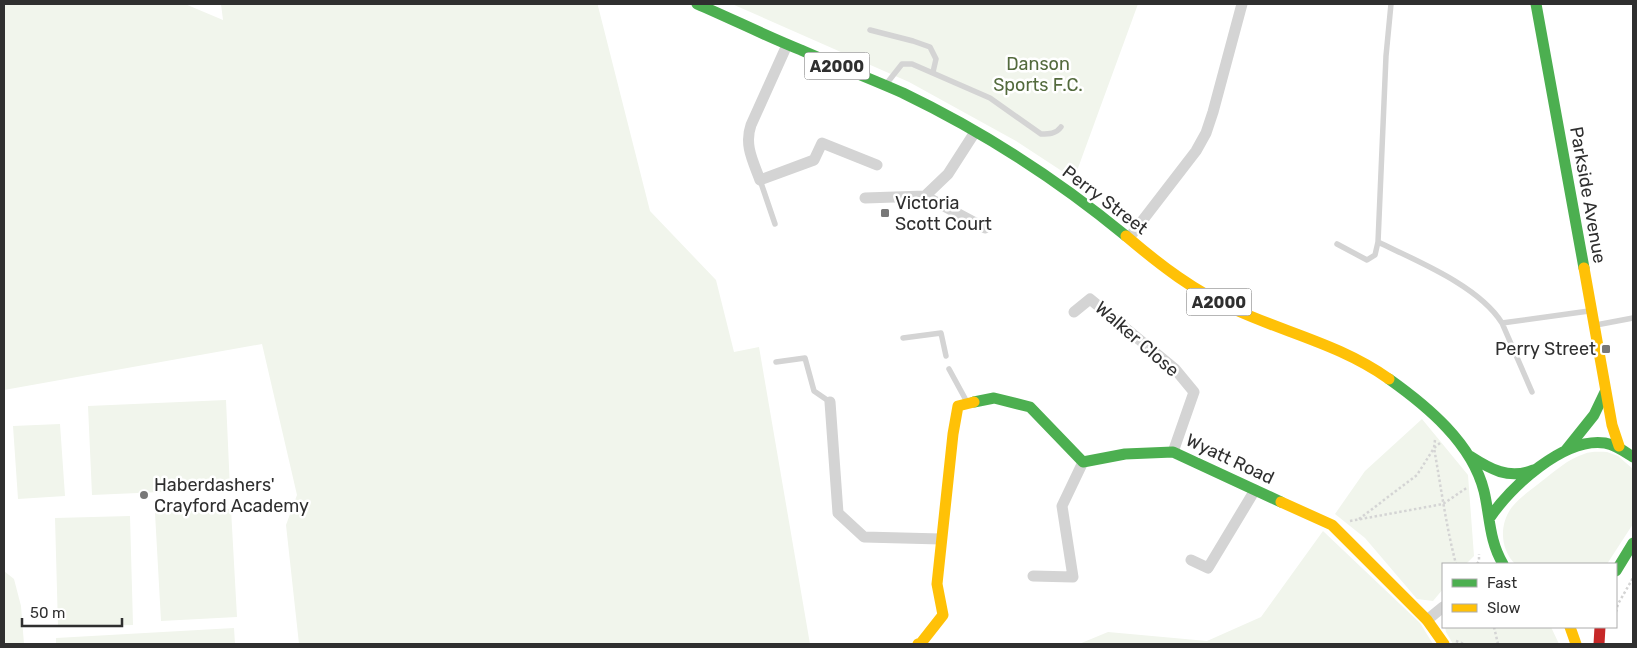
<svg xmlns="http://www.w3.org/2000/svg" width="1637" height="648" viewBox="0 0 1637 648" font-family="Rubik,sans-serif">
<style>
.green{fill:#f1f5ec}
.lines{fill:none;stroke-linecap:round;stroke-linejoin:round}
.path{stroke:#d4d4d4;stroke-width:2.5;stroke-dasharray:2.5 2.5;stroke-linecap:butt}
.lane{stroke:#d4d4d4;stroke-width:5.5}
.street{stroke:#d4d4d4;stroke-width:11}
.fast{stroke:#4caf50;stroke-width:11}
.slow{stroke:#ffc107;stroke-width:11}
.jam{stroke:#c62828;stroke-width:11}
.poi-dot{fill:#787878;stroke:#fff;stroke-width:2}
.labels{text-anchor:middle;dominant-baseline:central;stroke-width:5;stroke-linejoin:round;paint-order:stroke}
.shield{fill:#fff;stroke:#6d6d6d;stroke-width:1}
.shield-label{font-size:16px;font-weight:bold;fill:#2f2f2f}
.park-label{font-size:18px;fill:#536a3d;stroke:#fff}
.street-label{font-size:18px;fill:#2f2f2f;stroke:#fff}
.poi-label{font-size:18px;fill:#2f2f2f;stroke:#fff;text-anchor:start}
</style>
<rect width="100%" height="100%" fill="#fff"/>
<!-- green -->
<path class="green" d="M4,4H185L223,20L221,4H598V6L650,211L716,280L734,352L759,347L810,644H299L286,525L297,495L262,344L4,390Z
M732,4H1138L1074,179L1016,141L909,82Z
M226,400L230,489L92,495L88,406Z
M1422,419L1468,475L1474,556L1466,564H1443V589L1433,601L1417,599L1365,538L1335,514L1365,471Z
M60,424L65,496L18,499L13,426Z
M1607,452L1618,456L1633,469V524L1607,564H1515C1500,549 1499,524 1512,507C1520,497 1532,489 1542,481C1555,471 1568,459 1584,454C1591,451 1600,452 1607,452Z
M231,509L237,617L161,621L155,513Z
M130,516L133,625L58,627L55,518Z
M1323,531L1420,623L1433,644H1079L1108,632L1207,641L1261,617Z
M4,571L14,579L21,606L24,644H4Z
M1445,627H1551L1559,644H1453L1446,632Z
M234,628L235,644H56V638Z"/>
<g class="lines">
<!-- path -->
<path class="path" d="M1435,440L1434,448C1441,487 1446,526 1456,564
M1359,519L1417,475L1434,448L1440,443
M1350,521L1443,504L1468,487
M1477,564L1479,561V554
M1616,612L1618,604L1633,578
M1494,627L1498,644
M1456,641L1464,644"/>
<!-- lane -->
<path class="lane" d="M870,30L913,41L930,47L936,59L933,72
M887,83L902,64H912L990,98L1041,134C1049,134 1056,134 1061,127
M760,180L775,224
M1378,242L1386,56L1391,4
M1337,244L1367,260L1375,255L1378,242C1417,261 1479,286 1502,323L1589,311
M1502,323L1532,392
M1596,325L1633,318
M903,338L941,333L946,356
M776,362L805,358L814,391L830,402
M949,369L967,402"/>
<!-- street -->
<path class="street" d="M787,45L751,125C744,145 753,161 760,180L814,160L822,143L877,165
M925,196L948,174L975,132
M865,198L925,196L985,228
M1129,238L1196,151L1206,133L1213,112L1242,4
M1074,312L1090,299L1175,369L1194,392L1173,452
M830,402L838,513L864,537L941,539
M1191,560L1208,568L1255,490
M1033,576L1073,577L1062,506L1083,462
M1427,620L1443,607"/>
<!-- fast -->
<path class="fast" d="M697,4C732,19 766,36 801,50C835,65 869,78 903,93C982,131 1058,180 1126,236
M1536,4L1584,268
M1389,379C1427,406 1472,443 1484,491C1490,516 1489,541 1503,564
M974,402L994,398L1030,407L1083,462L1125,454L1173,452L1281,502
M1566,450L1594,415L1605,392
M1470,456C1490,469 1509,480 1533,470
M1489,519C1510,487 1564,437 1605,443C1616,445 1624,451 1633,457
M1616,571L1633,543"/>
<!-- slow -->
<path class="slow" d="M1126,236C1160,265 1195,292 1236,310C1289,334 1341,345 1389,379
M1584,268L1612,425L1619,446
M1281,502L1332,525L1427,620L1444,644
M1570,627L1576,644
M918,644L921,643L943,615L937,584L953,434L958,406L974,402"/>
<!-- jam -->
<path class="jam" d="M1599,644L1600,627"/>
</g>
<!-- markers -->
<g class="poi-dot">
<rect x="880" y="208" width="10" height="10" rx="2.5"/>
<rect x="1601" y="344" width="10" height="10" rx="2.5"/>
<circle cx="144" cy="495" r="5"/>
</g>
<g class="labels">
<!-- shield labels -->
<g class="shield">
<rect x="804.5" y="52.5" width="65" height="27" rx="4"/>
<rect x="1186.5" y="288.5" width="65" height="27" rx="4"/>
</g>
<g class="shield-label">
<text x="837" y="66">A2000</text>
<text x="1219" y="302">A2000</text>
</g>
<!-- park labels -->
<g class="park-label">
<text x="1038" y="64">Danson<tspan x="1038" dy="21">Sports F.C.</tspan></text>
</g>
<!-- street labels -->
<g class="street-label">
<text transform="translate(1588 195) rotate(80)">Parkside Avenue</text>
<text transform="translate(1105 200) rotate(37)">Perry Street</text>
<text transform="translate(1137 339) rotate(41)">Walker Close</text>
<text transform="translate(1230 459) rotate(25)">Wyatt Road</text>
</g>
<!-- poi labels -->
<g class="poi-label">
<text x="895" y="203">Victoria<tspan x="895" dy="21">Scott Court</tspan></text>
<text x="1596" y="349" text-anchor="end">Perry Street</text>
<text x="154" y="485">Haberdashers'<tspan x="154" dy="21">Crayford Academy</tspan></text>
</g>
</g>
<!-- border -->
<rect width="1637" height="648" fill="none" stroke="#2f2f2f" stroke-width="10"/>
<!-- legend -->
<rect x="1442" y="563" width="175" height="65" fill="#ffffff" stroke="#acacac"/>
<rect x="1452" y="579" width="25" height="8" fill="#4caf50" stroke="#acacac"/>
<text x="1487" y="588" font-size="15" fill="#2f2f2f">Fast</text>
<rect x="1452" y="604" width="25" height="8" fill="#ffc107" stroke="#acacac"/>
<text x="1487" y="613" font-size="15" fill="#2f2f2f">Slow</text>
<!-- scale -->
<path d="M22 618v8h100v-8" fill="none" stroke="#2f2f2f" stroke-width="2.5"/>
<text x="30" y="618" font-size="15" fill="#2f2f2f" stroke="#ffffff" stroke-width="4" paint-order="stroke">50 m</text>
</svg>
